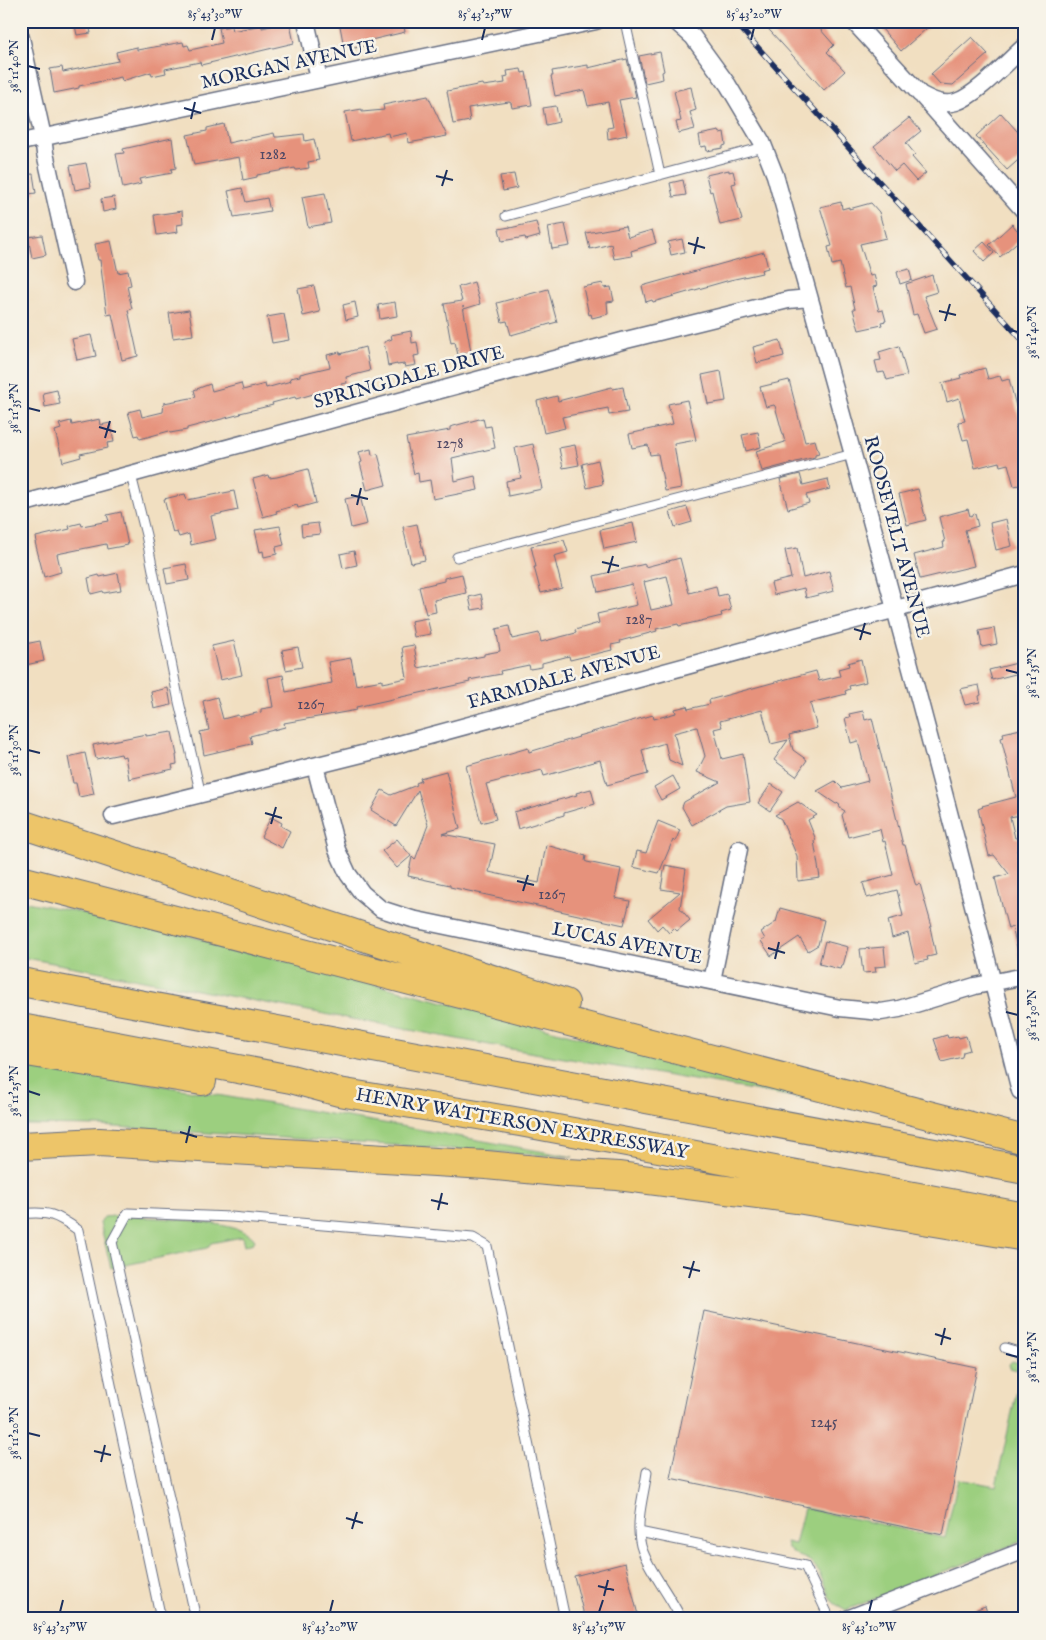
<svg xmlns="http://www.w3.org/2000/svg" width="1046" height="1640" viewBox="0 0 1046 1640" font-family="'IM FELL English',serif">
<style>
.green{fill:#9ccf7f;stroke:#5c7f6e}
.building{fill:#e6927b;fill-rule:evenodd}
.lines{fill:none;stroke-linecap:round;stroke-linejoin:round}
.service-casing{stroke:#666d81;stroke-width:11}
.minor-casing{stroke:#666d81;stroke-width:19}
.motorway-casing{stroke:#666d81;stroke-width:30}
.service{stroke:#fff;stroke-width:9}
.minor{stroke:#fff;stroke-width:16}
.motorway{stroke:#edc569;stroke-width:28}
.rail-casing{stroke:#1b2f5e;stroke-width:5.5}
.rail{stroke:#f7f3e8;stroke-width:4;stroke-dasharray:11;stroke-linecap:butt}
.ticks{fill:none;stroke:#1b2f5e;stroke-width:2}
.labels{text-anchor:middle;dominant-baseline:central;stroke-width:5;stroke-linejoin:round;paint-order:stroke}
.number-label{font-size:16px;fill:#4e4865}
.street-label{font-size:19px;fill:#1b2f5e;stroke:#f7f3e8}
.neatline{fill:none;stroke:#1b2f5e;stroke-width:2}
.ticks-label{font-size:12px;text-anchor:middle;fill:#1b2f5e}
</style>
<rect width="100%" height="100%" fill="#f7f3e8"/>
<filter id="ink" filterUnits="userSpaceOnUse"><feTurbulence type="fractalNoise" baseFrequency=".02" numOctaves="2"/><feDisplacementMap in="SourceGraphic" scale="10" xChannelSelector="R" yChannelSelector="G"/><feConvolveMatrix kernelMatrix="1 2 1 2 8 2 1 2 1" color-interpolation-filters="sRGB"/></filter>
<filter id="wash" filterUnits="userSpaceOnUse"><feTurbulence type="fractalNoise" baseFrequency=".0096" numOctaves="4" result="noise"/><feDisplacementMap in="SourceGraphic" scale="20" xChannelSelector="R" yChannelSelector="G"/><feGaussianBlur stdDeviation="1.12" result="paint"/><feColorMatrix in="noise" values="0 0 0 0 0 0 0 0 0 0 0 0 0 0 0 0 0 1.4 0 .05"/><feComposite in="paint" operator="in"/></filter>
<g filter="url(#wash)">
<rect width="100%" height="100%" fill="#f1dfc1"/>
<!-- green -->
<path class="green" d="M21,901L151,926L841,1105L511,1049L21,957Z
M21,1062L389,1124L573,1157L101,1126L21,1125Z
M114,1216C138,1217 248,1219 255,1241L253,1243L244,1246L242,1237L211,1243L207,1248L111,1268L100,1223L104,1217Z
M1012,1361L1019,1363L1025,1368V1437L1021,1460L1025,1474V1540L846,1610C842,1607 837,1606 833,1602C824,1590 823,1574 812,1563C804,1555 788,1557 786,1542L795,1544L804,1508L945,1538L958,1479L996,1486L1021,1371L1010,1368L1009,1364Z"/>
<g id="blocks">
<!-- building -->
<path class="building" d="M74,21H88L91,33L77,35Z
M339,21H403L405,32L371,40L372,45L348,49L347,46L344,47Z
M761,21H813L834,45L827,52L845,71L824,90Z
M891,21H935L901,51L882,29Z
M280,24V26L290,24L294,43L201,65L200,62L165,69L166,73L152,76L151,72L122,81L121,77L79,86V88L54,93L50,69L62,67L63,72L118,61L116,52L137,47V50L183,42L184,46L188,45L190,50L222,43L219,28L231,26L232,31L262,25V28Z
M972,37L988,54L953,85L940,84L931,74Z
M660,52L664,71L662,72L663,79L645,83L639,56Z
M627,59L636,97L619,100L627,135L608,139L607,128L613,127L608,102L588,106L584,90L555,96L551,76H553L552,71L588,65V68Z
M521,69L522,73L526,72L532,105L512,108L511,103L509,102L468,108L470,121L453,124L447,91L482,84L483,86L505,83L504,77L508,76L507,71Z
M691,87L696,110L690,112L695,129L679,133L676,122L681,121L674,91Z
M428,96L447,136L408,143L407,133L389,137L388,133L351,141L345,112L362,109V112L384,110L383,105Z
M556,106L559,122L546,125L543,108Z
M1001,113L1025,140V154L1007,170L976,136Z
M909,118L921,131L906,143L915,154L912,157L926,173L916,181L902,165L895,171L874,146Z
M224,124L228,143L274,133L275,137H278L304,134L305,141L314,139L319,160L308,162L309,168L296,170L295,168L257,175V177L243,180L239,157L194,165L187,135L207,131V128Z
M719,131L720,133L724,132L726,145L723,146V148L707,151L706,146L701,147L699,135Z
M172,138L176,168L171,169L172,173L139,179L141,184L123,188L116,154L124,153L123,149Z
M86,163L91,187L75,190L70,166Z
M729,170V172L733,171L736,183L732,184L742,220L720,225L712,191L710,192L706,175Z
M33,174L36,193L21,195V175Z
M514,174L517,188L503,191L500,176Z
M683,180L686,195L673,197L670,183Z
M242,188L246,202L267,198L270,211L234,217L228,191Z
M325,193L331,223L308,227L302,197Z
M114,197L116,209L103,212L101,199Z
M841,202L842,209L849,207V209L871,203L879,212L886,238L860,244L870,276L874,275L877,286L873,287L879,311L883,310L886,321L881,322L882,325L859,330L853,309H855L850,287L846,288L840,263L832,265L828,247L832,246L820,207Z
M182,211L183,224L177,225L178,232L157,235L154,215Z
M536,222L540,236L526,240L525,237L502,241L499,229L510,227V228Z
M565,224L570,246L552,249L548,227Z
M1012,224L1023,237L1000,257L989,245Z
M625,226L628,237L652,230L656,243L631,251L632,256L614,259L611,244L590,249L586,233Z
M42,235L46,255L32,258L28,237Z
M682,239L685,252L671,255L668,242Z
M111,241L118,273L128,271L131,285L127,286L132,309L128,310L138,356L122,360L112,314L107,315L100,260H98L95,244Z
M984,242L994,253L984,262L974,251Z
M764,252L768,268L761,270L762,273L730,280L653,302L652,300L646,302L642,286Z
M909,269L912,280L900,284L897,272Z
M932,275L937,292L924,296L937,329L924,333L917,314L913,315L906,284Z
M474,282L480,304L464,309L463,306L471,352L458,355L455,342L451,343L444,304L462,301L458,287Z
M603,283L604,288L611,287L614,301L607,302L608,314L592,318L591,314L589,315L583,287Z
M314,286L320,312L303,316L298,289Z
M548,289L557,322L511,335L507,321L502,322L497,303Z
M355,302L358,317L346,320L343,305Z
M395,302L397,316L380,319L378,305Z
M189,310L193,335L173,338L169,313Z
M284,314L289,340L272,343L267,317Z
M411,331L412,343L417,342L419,355L414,356L416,365L405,367L404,364L397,365V364L388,366L384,342L392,339L391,335Z
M91,335L96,356L77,360L72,339Z
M780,340L784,356L757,363L753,347Z
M899,346L907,375L887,380L884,372L878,373L875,361L881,360L879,352Z
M365,347L370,371L346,377L347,383L341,384V386L296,399L295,397L272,403L273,405L240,413L241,414L187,428V430L170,433L169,431L140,439L138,435L135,436L128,412L140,409L142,417L163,412L164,403L196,397L194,390L210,384L212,391L241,383L243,390L265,384L266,388L291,381L290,378L300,376V374L330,367L327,355L340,352V354Z
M985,368L988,379L1000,376L1002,381L1009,379L1023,433H1025V484L1014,486L1008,464L1000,466L999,462L975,468L968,439L963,440L958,422L965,421L959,398L947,402L942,383L961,378L960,375Z
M721,371L726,401L708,404L702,375Z
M789,380L805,442L815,440L819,454L815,455V457L762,471L756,451L785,442L775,406L774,405L766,407L760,387Z
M612,387L613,389L623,387L628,412L609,415L608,408L562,417L565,428L544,433L537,401L557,396L558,401Z
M57,390L60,404L45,407L43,393Z
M687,400L696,440L674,444L681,488L665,491L658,454L650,455L648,445L632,448L629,434L673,424L668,404Z
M483,418L485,427L491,426L495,448L452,458L455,481L475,476L478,490L433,499L430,480L419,482L418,473L414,474L406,438L450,430V427Z
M100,419L101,425L110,423L114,442L107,443L108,448L80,454L81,457L63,462L55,431L61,429L59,424L71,421L72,425Z
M758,432L761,447L746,451L742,435Z
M533,444L542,489L508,496L506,481L521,478L515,448Z
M575,445L579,465L563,468L559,448Z
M371,449L372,455L378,454L386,485L367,490L360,463L362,462L359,452Z
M598,460L603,484L587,488L582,464Z
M308,469L316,503L298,508L297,505L276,511L277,513L263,517L253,479L268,475L269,478L277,477Z
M800,474L803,485L828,479L830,489L806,495L809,503L788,509L780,479Z
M918,489L926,520L907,525L899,494Z
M234,491L238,510L211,516L216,539L191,545L189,534L179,537L177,532L173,533L164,499L185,494L187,500Z
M360,496L367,524L351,528L345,499Z
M687,507L692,522L675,527L670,512Z
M968,509L970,516L975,514L978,526L965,530L974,566L920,579L914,555L944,547L943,542H945L939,517Z
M121,512L128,545L107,549L106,544L57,554L61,572L44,577L35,542H37L36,537L70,529L69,526L81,523L82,526L109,521L107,515Z
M1006,519L1012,546L996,550L990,523Z
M318,523L320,534L302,536L301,525Z
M633,523L637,542L604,549L600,530Z
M417,524L425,560L411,563L403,527Z
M280,526L284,545L276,547L277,554L264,557L263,551L260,552L255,530Z
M564,540L568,552L554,556L562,588L541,593L534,567H536L531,546Z
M797,548L803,578L829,571L834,591L806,598L804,588L774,595L771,583L791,578L785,550Z
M354,551L357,565L343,568L340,554Z
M680,558L689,593L716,586L718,596L727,594L731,610L721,613L722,616L679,626L678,624L656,629L657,631L620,641L621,643L611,645L612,650L570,660L569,656L542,663V667L530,669L529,665L500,671L501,674L469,680L470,682L356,707L357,710L284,723L285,727L250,736L252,743L251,744L204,755L200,732L209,730L203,701L217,697L223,719L238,715L239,717L261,712V709L273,707L268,678L283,675L286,692L332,683L328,662L351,658L356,685L382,680V683L407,678L402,647L414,645L418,668L484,656V654L500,651L496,629L509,626L512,639L539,633L541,642L576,633L575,630L599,623L597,614L637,605L632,584L598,592L594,576L645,564V567ZM667,576L674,605L651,610L644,582Z
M186,564L189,580L167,584L164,568Z
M118,573L121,590L104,593L103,591L91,594L88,578L99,575L100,577Z
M462,574L466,593L434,600L436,612L426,614L419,587L444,581V578Z
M481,594L484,608L472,610L469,597Z
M427,618L431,634L414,637L411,621Z
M994,628L997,644L982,647L979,631Z
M40,641L44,661L21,666V647L26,646L25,644Z
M234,641L242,675L220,680L212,646Z
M298,647L302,667L286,670L282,650Z
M861,659L866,682L849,686L850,689L845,691L846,694L810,703L817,728L789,735L793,750L807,760L796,776L774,760L788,740L771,744L762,710L720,721L722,727L714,729L722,759L743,754L750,802L726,806L692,825L682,807L684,802L720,782L697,772L705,756L697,727L674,733L682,766L669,760L665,743L642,750L648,774L607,785L600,760L544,776L542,770L486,784L496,819L481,823L466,766L528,748L529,752L579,737L578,736L653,715L654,719L676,713L675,709L687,706L688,709L710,704L709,700L816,671L819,681L840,676L838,669L849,666L848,663Z
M1021,662L1023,672L992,680L989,670Z
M979,685L981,695L979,696L980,702L965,705L960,689Z
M168,688L171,705L154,709L151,692Z
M863,711L865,720L872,718L903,845H905L915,883L916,885L920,884L932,927H930L936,955L927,957L928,960L915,963L908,933L892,938L888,920L903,916L897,890L867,898L863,883L893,875L885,841L883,842L880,829L848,837L842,815L845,811L840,808L839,803L836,804L817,791L835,781L842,788L868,781L858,741L851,743L845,718L850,717L849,714Z
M1025,728V816L1020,815L1010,817L1015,838L1022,837L1025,847L1017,850L1021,871L1025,870V963H1021L1012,927L1008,929L995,878L1009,874L994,855L989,856L978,809L983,807L982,806L1016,797L1001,738L1004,737L1003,733Z
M172,732L177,755H176L177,764L172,765L173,769L129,779L125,756L122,757L121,754L96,759L93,745L146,734V736Z
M85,753L94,794L79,797L76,783H73L68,757Z
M446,771L460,829L442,834L495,844L489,872L539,883L546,845L586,856L585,861L587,862L621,869L615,898L630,901L624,925L464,890L450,887V885L408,876L412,857L415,860L428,825L418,790L396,826L371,810L382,790L391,795L417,785L416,783L421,781L420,778Z
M673,776L680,789L661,800L654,787Z
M771,784L783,792L770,811L758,803Z
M591,789L595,804L564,813V815L518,829L514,812L577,795L576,793Z
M798,802L817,815L808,820L816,840L814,841L820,878L798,881L797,856L781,819L775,815Z
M271,817L282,823L281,826L290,831L282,848L261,837Z
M658,821L680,830L675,842L673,840L659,873L633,867L637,851L646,853Z
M397,839L411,856L397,868L382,851Z
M665,865L686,869L680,908L690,920L677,931L674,928L669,933L662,925L657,930L648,919L680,892L661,889Z
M780,908L824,920L818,945L808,951L799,937L771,956L761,941L765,939L761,932L776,922Z
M825,941L848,947L843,966H841L840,969L819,964Z
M884,947L886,966L875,967L876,972L863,973L860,949Z
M947,1035L948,1038L958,1036L959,1038L966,1036L970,1050L963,1052L962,1057L942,1062L934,1039Z
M704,1311L977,1368L943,1535L670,1478Z
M625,1563L639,1619H585L574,1576Z
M985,1606L989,1619H955V1618Z"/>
</g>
</g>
<g filter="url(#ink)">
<use href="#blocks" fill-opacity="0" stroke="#666d81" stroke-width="1"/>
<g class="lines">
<defs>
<path id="service" d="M625,21C636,73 649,123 660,175
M506,216L764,147
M131,475L146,535L179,702L201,795
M457,557L853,454
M21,1214C48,1211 56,1214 78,1230L161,1619
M1005,1348L1025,1354
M647,1472C644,1494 636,1519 640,1541C643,1563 671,1596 681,1619
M639,1532L805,1566L830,1619
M196,1619L112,1242L128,1213L231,1217L473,1238L487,1246L565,1619"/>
<path id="minor" d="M306,21L319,79
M675,21L693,37L728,85L762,142L775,175C861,479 944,784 1020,1091
M853,21L920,94C931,100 943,106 956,102C976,96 1009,60 1025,46
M21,38L43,137L45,153L74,282
M923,97L1025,212
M21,142L596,21
M21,504L466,383L626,340L788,300L809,298
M315,766L337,850L348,874L362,893L381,909L412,919L840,1008L881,1012L899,1009L975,986L1025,976
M113,816L370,752L1025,574
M712,981L739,849
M847,1619L1025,1550"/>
<path id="motorway" d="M21,824L565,1003
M21,880L1025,1140
M21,982L1025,1170
M21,1028L291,1079L339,1092L520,1122L1025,1217
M21,1051L202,1081
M21,1146L99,1142L486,1165L568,1173L618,1176L797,1199L1025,1237"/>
</defs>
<!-- service casing -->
<use href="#service" class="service-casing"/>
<!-- minor casing -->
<use href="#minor" class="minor-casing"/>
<!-- motorway casing -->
<use href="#motorway" class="motorway-casing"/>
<!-- service -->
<use href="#service" class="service"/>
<!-- minor -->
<use href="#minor" class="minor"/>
<!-- motorway -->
<use href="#motorway" class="motorway"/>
<defs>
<path id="rail" d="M734,21L1025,343"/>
</defs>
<!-- rail casing -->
<use href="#rail" class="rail-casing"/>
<!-- rail -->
<use href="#rail" class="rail"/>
</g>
</g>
<!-- ticks -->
<path class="ticks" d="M212,40L215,28M482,40L485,28M751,40L754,28M28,66L40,69M184,108L201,113M191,119L195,102M436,176L453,180M442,186L447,170M688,243L705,248M694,254L698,237M939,311L956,315M945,321L950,304M1006,329L1018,332M28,408L40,411M99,427L116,432M105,438L110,421M351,495L368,499M357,505L361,488M602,562L619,566M608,573L613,556M854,629L871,634M860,640L865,623M1006,670L1018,673M28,750L40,753M265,813L282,818M271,824L276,807M517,881L534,885M523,891L528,875M768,948L785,953M775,959L779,942M1006,1012L1018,1015M28,1091L40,1095M180,1132L197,1137M186,1143L190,1126M431,1200L448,1204M438,1210L442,1193M683,1267L700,1271M689,1278L694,1261M935,1334L951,1339M941,1345L945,1328M1006,1354L1018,1357M28,1433L40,1436M94,1451L111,1455M101,1462L105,1445M346,1518L363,1523M352,1529L357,1512M598,1586L614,1590M604,1596L608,1580M60,1612L63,1600M330,1612L333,1600M599,1612L603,1600M869,1612L872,1600"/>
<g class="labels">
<!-- number labels -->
<g class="number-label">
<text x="273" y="155">1282</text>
<text x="450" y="444">1278</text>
<text x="639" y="620">1287</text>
<text x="311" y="705">1267</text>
<text x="552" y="895">1267</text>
<text x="824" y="1423">1245</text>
</g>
<!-- street labels -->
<g class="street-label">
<text transform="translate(289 65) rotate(-12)">MORGAN AVENUE</text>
<text transform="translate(409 378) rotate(-15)">SPRINGDALE DRIVE</text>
<text transform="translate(896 537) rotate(75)">ROOSEVELT AVENUE</text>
<text transform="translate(564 678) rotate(-15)">FARMDALE AVENUE</text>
<text transform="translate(627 944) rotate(11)">LUCAS AVENUE</text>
<text transform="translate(522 1124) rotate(10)">HENRY WATTERSON EXPRESSWAY</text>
</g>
</g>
<!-- margin -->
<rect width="1046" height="1640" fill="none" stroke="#f7f3e8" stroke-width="55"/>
<rect x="28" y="28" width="990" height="1584" class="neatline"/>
<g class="ticks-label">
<text x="215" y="18">85°43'30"W</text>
<text x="485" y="18">85°43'25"W</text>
<text x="754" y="18">85°43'20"W</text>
<text transform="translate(14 66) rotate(-90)" y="4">38°11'40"N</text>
<text transform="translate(1032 332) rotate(-90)" y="4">38°11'40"N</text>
<text transform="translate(14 408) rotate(-90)" y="4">38°11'35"N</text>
<text transform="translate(1032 673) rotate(-90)" y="4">38°11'35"N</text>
<text transform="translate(14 750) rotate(-90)" y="4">38°11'30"N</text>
<text transform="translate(1032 1015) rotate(-90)" y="4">38°11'30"N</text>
<text transform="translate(14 1091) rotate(-90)" y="4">38°11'25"N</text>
<text transform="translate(1032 1357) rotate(-90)" y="4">38°11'25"N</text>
<text transform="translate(14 1433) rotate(-90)" y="4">38°11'20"N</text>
<text x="60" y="1631">85°43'25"W</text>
<text x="330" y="1631">85°43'20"W</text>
<text x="599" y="1631">85°43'15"W</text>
<text x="869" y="1631">85°43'10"W</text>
</g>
</svg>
